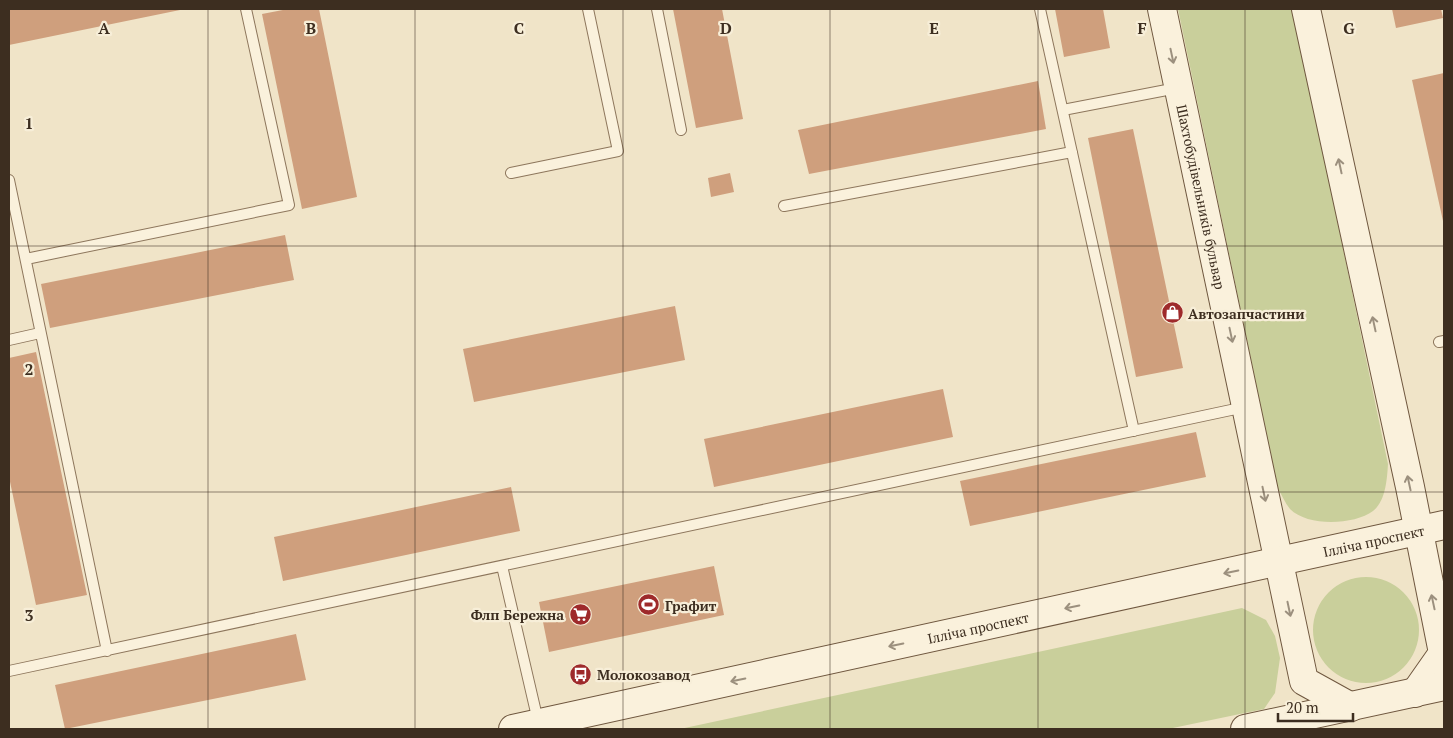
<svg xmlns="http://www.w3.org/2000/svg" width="1453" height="738" viewBox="0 0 1453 738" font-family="'PT Serif',serif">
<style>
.green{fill:#c9cf9b}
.building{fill:#cf9f7d}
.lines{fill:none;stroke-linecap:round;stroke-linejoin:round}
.lane-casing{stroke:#8d765c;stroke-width:12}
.secondary-casing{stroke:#6f573f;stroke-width:30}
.lane{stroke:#faf1dc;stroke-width:10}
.secondary{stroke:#faf1dc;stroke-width:28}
.oneway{stroke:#9c907e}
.grid{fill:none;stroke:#3d2e20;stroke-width:1;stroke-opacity:0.55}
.labels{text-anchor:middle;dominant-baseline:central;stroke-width:4.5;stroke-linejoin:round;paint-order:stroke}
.street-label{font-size:14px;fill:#3d2e20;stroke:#f7eed8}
.poi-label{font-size:14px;font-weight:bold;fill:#3d2e20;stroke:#f7eed8;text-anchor:start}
.grid-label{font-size:16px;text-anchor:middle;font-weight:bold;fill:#3d2e20;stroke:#f7eed8;stroke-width:4.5;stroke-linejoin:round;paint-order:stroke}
</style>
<rect width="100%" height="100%" fill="#f0e4c8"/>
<!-- green -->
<path class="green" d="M1178,9H1293L1388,464C1387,478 1386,501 1373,511C1354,525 1308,527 1290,509C1285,503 1282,495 1278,489Z
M1313 630a53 53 0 1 1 106 0a53 53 0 1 1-106 0Z
M1242,608L1266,620L1275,636L1280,658L1275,693L1264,709L1168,729H680Z"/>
<!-- building -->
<path class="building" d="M9,9H180V10L9,45Z
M288,9H319L357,197L302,209L262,14Z
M673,9H722L743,119L696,128Z
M1055,9H1103L1110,48L1064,57Z
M1392,9H1441L1443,18L1396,28Z
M1444,73V221H1443L1412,80Z
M1038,81L1046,129L809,174L798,130Z
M1133,129L1183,368L1136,377L1088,138Z
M730,173L734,192L711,197L708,178Z
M285,235L294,280L50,328L41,284Z
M675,306L685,360L474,402L463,349Z
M36,352L87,595L36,605L9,477V358Z
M943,389L953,437L714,487L704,439Z
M1196,432L1206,477L970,526L960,481Z
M511,487L520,531L283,581L274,537Z
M714,566L724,615L549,652L539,602Z
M296,634L306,680L65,729L55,685Z"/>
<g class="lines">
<defs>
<path id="lane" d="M657,9L681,130
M1040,9L1134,431
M1063,110L1177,88
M511,173L618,151L588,9
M9,180L107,651
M784,206L1072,152
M26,259L289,205L246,9
M9,340L40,333
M1439,342L1444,341
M502,566L538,721
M9,671L1245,407"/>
<g id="secondary">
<path id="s1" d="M1162,9L1304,681L1351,707"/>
<path d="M1306,9L1410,487L1443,653L1415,693"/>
<path id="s2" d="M513,729L1444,525"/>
<path d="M1245,729L1444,686"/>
</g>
</defs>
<!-- lane casing -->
<use href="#lane" class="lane-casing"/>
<!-- secondary casing -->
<use href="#secondary" class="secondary-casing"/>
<!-- lane -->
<use href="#lane" class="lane"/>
<!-- secondary -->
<use href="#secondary" class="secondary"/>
</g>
<!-- one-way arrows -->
<defs><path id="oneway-shaft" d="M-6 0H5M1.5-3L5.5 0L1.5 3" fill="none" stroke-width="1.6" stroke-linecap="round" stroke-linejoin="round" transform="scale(1.25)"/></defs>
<g class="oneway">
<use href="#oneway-shaft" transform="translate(1172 56) rotate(78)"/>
<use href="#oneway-shaft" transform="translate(1340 166) rotate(-102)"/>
<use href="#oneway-shaft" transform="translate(1374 324) rotate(-102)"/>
<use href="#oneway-shaft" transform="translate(1231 335) rotate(78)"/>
<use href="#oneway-shaft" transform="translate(1409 483) rotate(-102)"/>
<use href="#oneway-shaft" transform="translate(1264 494) rotate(78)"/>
<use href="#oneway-shaft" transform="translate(1231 572) rotate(168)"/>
<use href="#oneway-shaft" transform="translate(1433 602) rotate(-102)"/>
<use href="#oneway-shaft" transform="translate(1072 607) rotate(168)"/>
<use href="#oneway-shaft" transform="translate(1289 609) rotate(78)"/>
<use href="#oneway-shaft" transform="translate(896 645) rotate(168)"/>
<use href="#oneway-shaft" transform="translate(738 680) rotate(168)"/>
</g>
<!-- grid -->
<path class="grid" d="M208,9V729M415,9V729M623,9V729M830,9V729M1038,9V729M1245,9V729M9,246H1444M9,492H1444"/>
<!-- icons -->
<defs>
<symbol id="shop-disc" viewBox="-11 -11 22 22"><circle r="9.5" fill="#9e2a2b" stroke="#f7eed8"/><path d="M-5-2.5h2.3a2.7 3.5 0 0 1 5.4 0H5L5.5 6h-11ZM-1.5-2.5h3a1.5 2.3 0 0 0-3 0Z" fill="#fff"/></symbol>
<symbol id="stadium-disc" viewBox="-11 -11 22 22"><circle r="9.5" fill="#9e2a2b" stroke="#f7eed8"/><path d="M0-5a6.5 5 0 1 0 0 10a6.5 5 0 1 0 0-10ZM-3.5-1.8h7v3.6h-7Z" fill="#fff"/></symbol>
<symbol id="supermarket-disc" viewBox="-11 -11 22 22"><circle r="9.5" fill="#9e2a2b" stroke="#f7eed8"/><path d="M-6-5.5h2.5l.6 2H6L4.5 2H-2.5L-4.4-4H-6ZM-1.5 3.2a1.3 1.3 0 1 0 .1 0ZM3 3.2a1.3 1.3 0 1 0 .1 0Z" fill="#fff"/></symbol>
<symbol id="bus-disc" viewBox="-11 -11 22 22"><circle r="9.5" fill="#9e2a2b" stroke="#f7eed8"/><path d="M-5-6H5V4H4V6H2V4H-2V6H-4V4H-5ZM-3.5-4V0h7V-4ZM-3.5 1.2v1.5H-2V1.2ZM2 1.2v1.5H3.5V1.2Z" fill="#fff"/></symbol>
</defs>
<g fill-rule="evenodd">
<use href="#shop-disc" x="1160" y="300" width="25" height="25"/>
<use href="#stadium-disc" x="636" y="592" width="25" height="25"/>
<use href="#supermarket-disc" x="568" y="602" width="25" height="25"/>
<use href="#bus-disc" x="568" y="662" width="25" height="25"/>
</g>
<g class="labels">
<!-- street labels -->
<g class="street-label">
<text stroke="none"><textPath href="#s1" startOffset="192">Шахтобудівельників бульвар</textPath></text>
<text stroke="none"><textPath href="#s2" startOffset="881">Ілліча проспект</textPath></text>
<text stroke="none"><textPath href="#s2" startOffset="476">Ілліча проспект</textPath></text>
</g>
<!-- poi labels -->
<g class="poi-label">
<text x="1188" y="313">Автозапчастини</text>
<text x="665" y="605">Графит</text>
<text x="564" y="614" text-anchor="end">Флп Бережна</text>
<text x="597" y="674">Молокозавод</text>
</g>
</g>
<g class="grid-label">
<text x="104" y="34">A</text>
<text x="311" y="34">B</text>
<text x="519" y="34">C</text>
<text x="726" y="34">D</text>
<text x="934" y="34">E</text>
<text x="1142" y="34">F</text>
<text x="1349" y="34">G</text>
<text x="29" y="129">1</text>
<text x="29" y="375">2</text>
<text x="29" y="621">3</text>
</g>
<!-- border -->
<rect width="1453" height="738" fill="none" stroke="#3d2e20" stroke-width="20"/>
<!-- scale -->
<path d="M1278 713v8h75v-8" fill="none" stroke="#3d2e20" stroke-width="2.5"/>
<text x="1286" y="713" font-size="15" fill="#3d2e20" stroke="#f7eed8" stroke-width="4" paint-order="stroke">20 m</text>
</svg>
